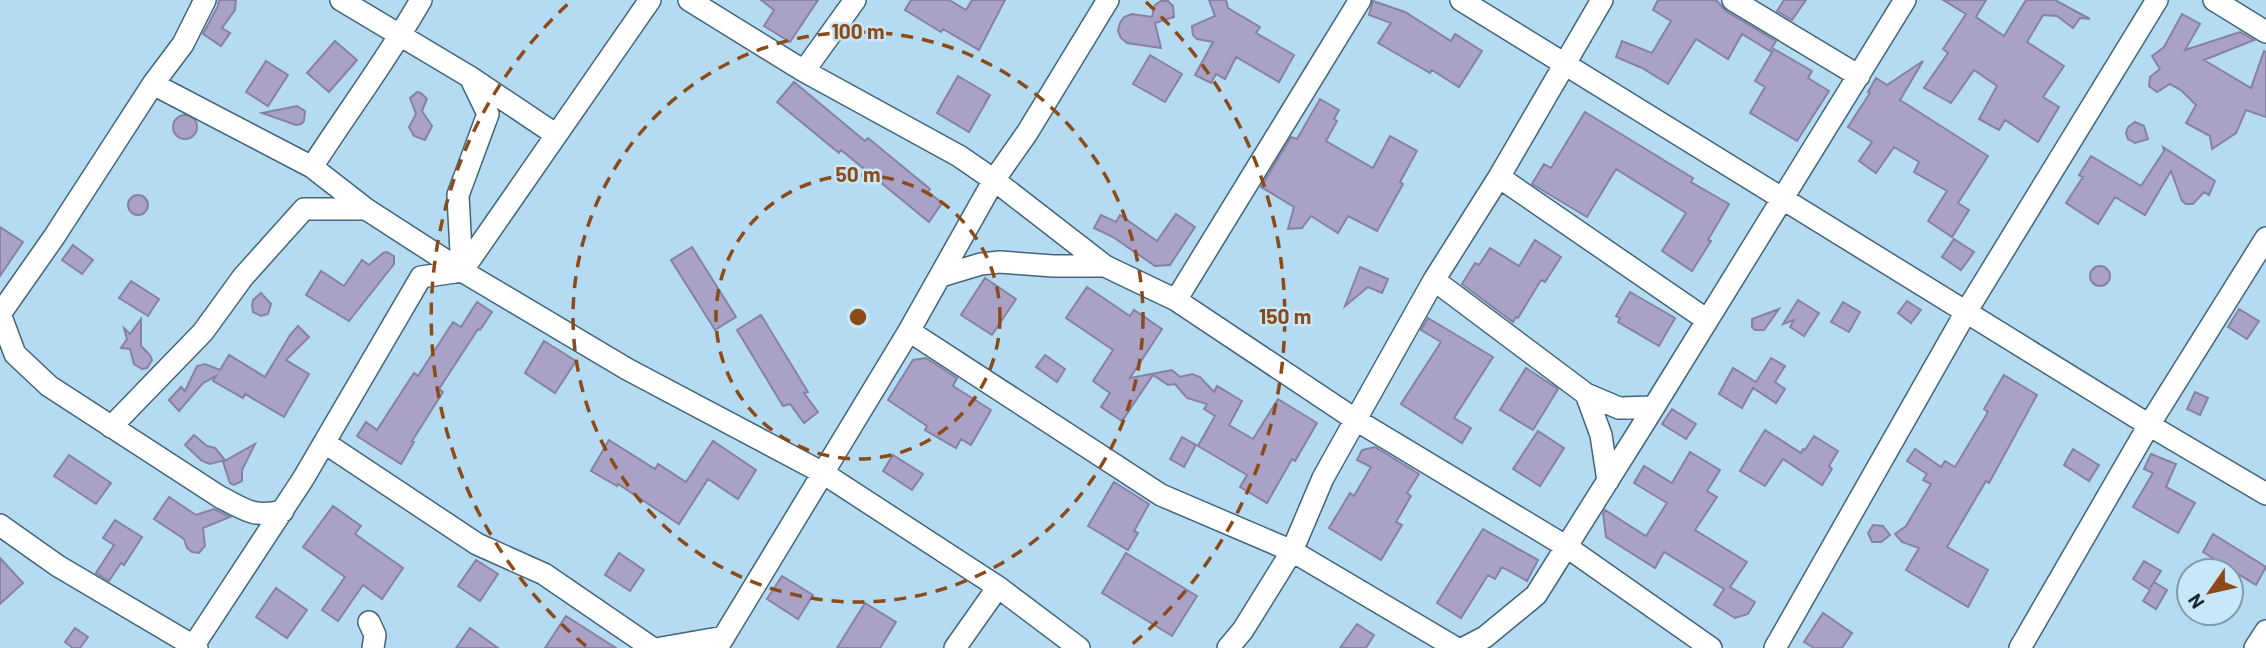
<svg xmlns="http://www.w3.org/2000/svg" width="2266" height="648" viewBox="0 0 2266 648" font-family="Barlow,sans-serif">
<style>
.building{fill:#a9a2c6;stroke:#8781a3;stroke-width:2}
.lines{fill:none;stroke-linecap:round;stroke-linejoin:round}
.minor-casing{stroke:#426579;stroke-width:24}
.minor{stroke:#fff;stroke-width:21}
.ring{fill:none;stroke:#8b4a17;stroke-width:3.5;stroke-dasharray:12 9}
.centre{fill:#8b4a17;stroke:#c8e7f9;stroke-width:3.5}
.ring-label{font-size:21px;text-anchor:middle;font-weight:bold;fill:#8b4a17;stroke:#c8e7f9;stroke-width:5;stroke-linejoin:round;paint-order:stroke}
</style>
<rect width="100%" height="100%" fill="#b5dbf2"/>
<!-- building -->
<path class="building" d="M219,0H236L235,10L222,28L230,33L221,46L203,34L218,6Z
M761,0H818L790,42L764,26L774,10Z
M911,0H949L966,10L972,0H1005L979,50L943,29L941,32L905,10Z
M1209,0H1226L1228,8L1260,27L1256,33L1294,55L1279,82L1236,57L1225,79L1216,74L1211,83L1195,75L1213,42L1197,39L1193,35L1192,26L1215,16Z
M1658,0H1716L1726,11L1776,41L1770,51L1742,34L1728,59L1696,39L1668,84L1642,68L1616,57L1622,41L1652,53L1671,21L1653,10Z
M1784,0H1806L1792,20L1777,11Z
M1943,0H1986L1976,17L2004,36L2026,0H2055L2090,19L2080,18L2073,28L2057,16L2043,15L2027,42L2064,66L2043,97L2059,107L2038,142L2005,120L1999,130L1979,119L1997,86L1974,70L1951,103L1924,88L1948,53L1943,49L1966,14Z
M1161,1H1168L1173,6L1174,17L1155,23L1161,48L1127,43L1121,38L1118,31L1120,23L1124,17L1132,14L1152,17L1155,5Z
M1373,1L1405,12L1451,41L1455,34L1482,51L1459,87L1432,70L1430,73L1378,43L1391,23L1369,15Z
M2182,14L2200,24L2185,50L2240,32L2254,40L2204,60L2251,88L2264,51L2266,52V117L2246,110L2236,133L2212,149L2210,136L2186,123L2196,105L2181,90L2170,84L2157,92L2149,86L2150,77L2160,69L2152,56L2164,47Z
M335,41L357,60L329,92L307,73Z
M1774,49L1812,71L1808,78L1829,91L1797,141L1750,113L1765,87L1755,81Z
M1150,55L1182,74L1165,102L1133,84Z
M266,61L288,75L268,106L246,92Z
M1923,61L1900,100L1988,156L1958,203L1969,210L1952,237L1928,221L1947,191L1914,172L1919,162L1894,147L1876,173L1859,161L1872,142L1848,127L1870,93L1868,92L1876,78L1887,85Z
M958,76L990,95L969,132L937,113Z
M794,82L865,141L868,138L930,189L928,192L942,203L929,222L841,150L839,153L777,102Z
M417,92L421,93L427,99L422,111L432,126L425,140L414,136L409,127L416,114L410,98Z
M1320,99L1339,110L1334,119L1337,121L1326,141L1373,168L1390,136L1417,151L1400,182L1403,184L1377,231L1348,216L1338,233L1311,216L1302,228L1288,229L1294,207L1261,187L1291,137L1297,139Z
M297,106L305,111L304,121L301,124L296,125L262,113Z
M1585,112L1693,178L1691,182L1729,204L1708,240L1711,241L1692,271L1662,251L1686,213L1616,169L1587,217L1532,184L1544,164L1551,168Z
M173 127a12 12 0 1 1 24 0a12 12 0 1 1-24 0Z
M2135,122L2144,126L2148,139L2135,143L2128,139L2126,133L2128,127Z
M2163,147L2215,181L2209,195L2204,192L2193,204H2186L2182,201L2171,171L2145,215L2115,197L2098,224L2066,203L2083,177L2079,175L2091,156L2141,186L2164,151Z
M128 205a10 10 0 1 1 20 0a10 10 0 1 1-20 0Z
M1176,214L1195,227L1170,265L1155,266L1113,237L1094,228L1101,215L1116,222L1120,215L1157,241Z
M0,227L23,242L0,276Z
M1954,239L1974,252L1961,270L1942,257Z
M1535,240L1561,257L1545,282L1541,280L1518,318L1516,317L1513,322L1462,284L1475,263L1479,265L1490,248L1519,266Z
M73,245L93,260L82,274L62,260Z
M692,247L736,317L715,330L671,260Z
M387,252L394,256V264L349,321L306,295L321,271L344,286L362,260L369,265L383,253Z
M2090 276a10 10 0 1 1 20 0a10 10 0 1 1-20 0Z
M1360,267L1388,279L1382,293L1368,287L1345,306Z
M985,278L1016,299L992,335L961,315Z
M131,281L159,299L148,316L119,298Z
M1087,287L1130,316L1134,310L1162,329L1130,378L1172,370L1180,377L1192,374L1200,377L1214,392L1217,386L1242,401L1229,425L1253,439L1278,399L1317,423L1295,461L1292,459L1267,503L1240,487L1247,475L1198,446L1215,416L1204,409L1207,404L1187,398L1175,384L1168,385L1153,375L1122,421L1101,407L1110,393L1093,381L1113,350L1066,318Z
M1630,292L1675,318L1659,346L1618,322L1620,318L1616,316Z
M261,293L271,304L268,314L261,316L253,312L252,306L253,300Z
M1798,300L1819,313L1804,336L1790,327L1794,320L1783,324Z
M1907,301L1921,310L1911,323L1898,313Z
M477,302L492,312L480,330L478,329L439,389L443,392L412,441L414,442L401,464L357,436L366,422L377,430L414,373L418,376L453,322L461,327Z
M1843,302L1860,312L1849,332L1831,322Z
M1779,309L1764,330H1755L1752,327V319Z
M2239,309L2259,321L2247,339L2228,327Z
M761,315L808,392L804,393L818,412L804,423L790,404L783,406L737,330Z
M1428,318L1493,357L1454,418L1471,428L1462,443L1401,404L1441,342L1421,330Z
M141,319V346L150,355L152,360L147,368L142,369L134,364L130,349L121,348L127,339L124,328L130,334Z
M298,326L309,337L286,360L309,374L284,417L245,394L243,398L213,381L216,376L203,383L179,411L169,400L181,387L185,391L197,366L205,364L220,370L229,355L265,377L290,335Z
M544,341L576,361L555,393L525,373Z
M1045,355L1065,369L1057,382L1036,367Z
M926,358L957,378L953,386L991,410L971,445L961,439L956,448L925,430L927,426L888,400L913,360Z
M1771,358L1785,366L1775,382L1785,389L1776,403L1753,388L1742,408L1719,394L1733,368L1756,382Z
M1526,368L1558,389L1533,430L1500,410Z
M2004,375L2037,395L1989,483L1986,481L1947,547L1988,570L1968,607L1906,570L1919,548L1902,542L1895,534L1906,526L1931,484L1923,480L1927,474L1907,461L1915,449L1941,467L1945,461L1955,467L1988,412L1984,409Z
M2195,392L2208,398L2200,415L2187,409Z
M1672,409L1696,424L1686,439L1662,424Z
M1765,430L1801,453L1803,449L1805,450L1814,436L1838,451L1829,466L1832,469L1822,485L1783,459L1765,486L1740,471Z
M1538,431L1564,448L1540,486L1513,469Z
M194,435L207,446L215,448L225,460L210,464L202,461L185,445Z
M1182,437L1196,445L1184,467L1170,459Z
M609,440L655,469L658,464L686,482L713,441L756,470L738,499L708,479L679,524L618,484L617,486L591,471Z
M255,444L242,470V481L234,485L230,483L223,462Z
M1375,447L1419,474L1407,493L1411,496L1396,522L1402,525L1381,560L1329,528L1350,493L1354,496L1371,467L1357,460L1362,450Z
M2073,449L2099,465L2089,481L2064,465Z
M1690,452L1720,470L1707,491L1717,497L1695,530L1747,562L1730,587L1755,602L1748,614L1735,618L1714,605L1724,589L1664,552L1655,568L1606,537L1603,514L1605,510L1646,536L1667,503L1634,483L1644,466L1672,483Z
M2151,454L2176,464L2166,487L2195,503L2178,533L2133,507L2153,473L2144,469Z
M69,455L111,483L96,504L54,476Z
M893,455L923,474L912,490L883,471Z
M1114,482L1149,504L1134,531L1138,533L1128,550L1088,526Z
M169,497L196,515L214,509L230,517L203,528L205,546L199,553L192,552L187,548L184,539L154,519Z
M333,506L361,526L355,534L403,568L382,599L363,585L338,621L322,610L345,577L303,547Z
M115,520L142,537L124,565L121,563L109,581L96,573L114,545L103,538Z
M1873,525L1883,526L1890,535L1881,542H1872L1868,533Z
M1483,529L1538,560L1527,581L1502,567L1495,579L1488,575L1461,618L1437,603Z
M2213,534L2266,567L2256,585L2203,552Z
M619,553L644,570L630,591L605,575Z
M1126,553L1197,596L1172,636L1102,593Z
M0,558L23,583L0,604Z
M476,560L498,574L480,601L458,586Z
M2144,561L2161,571L2150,588L2154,582L2167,590L2156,609L2143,601L2150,590L2133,579Z
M782,576L813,595L798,619L767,599Z
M276,588L307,610L287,638L256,617Z
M865,603L896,622L880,648H837Z
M1823,613L1852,633L1842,648H1814L1804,642Z
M566,616L594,634L616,648H545Z
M1357,624L1374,635L1366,648H1340Z
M75,628L88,637L80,648H73L65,642Z
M470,628L498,648H456Z"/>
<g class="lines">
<defs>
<path id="minor" d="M205,0L183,44L153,84L312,167L366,209L462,271L627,369L823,473L998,587L1079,648
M341,0L470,77L555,134
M689,0L804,71L959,156L994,180L1105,266L1176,300L1356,420L1567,547L1711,648
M1461,0L2149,425L2266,494
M1733,0L1859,76
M2214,0L2266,32
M804,71L855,0
M312,167C348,111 388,58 421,0
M1499,177L1707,320
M462,271L458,195L488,114L471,79
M941,276L981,264L1000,262L1053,266H1105
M1434,280L1586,394L1619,408L1654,407
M1176,300L1360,0
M0,314L15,354L49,386L220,497C246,510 253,518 283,511
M0,314L54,237L153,84
M909,331L1161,495L1292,551L1456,648
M1586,394L1601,435L1608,481
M111,427L203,332L243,277L304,209H366
M325,443L477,544L544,574L652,648
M0,525L58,566L197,648
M369,622L375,635L373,648
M192,648L303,479L421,277L462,271L650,0
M661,648L724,637
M717,648L909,331L994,180L1027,133L1108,0
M955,648L998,587
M1228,648L1243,630L1292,551L1323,478L1434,280L1499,177L1602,0
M1464,648L1485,637L1536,595L1644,423L1905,0
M1775,648L1966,312L2157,0
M2020,648L2149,425L2266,238
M2255,648L2266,631"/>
</defs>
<!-- minor casing -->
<use href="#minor" class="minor-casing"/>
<!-- minor -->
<use href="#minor" class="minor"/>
</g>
<!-- distance rings -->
<g class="ring">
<circle cx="858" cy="317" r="142"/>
<circle cx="858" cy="317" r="285"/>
<path d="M586 646A427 427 0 0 1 570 2M1146 2A427 427 0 0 1 1130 646"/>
</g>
<circle cx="858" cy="317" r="10" class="centre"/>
<g class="ring-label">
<text x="858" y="39">100 m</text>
<text x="858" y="182">50 m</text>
<text x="1285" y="324">150 m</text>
</g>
<!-- north arrow -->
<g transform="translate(2210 592) rotate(236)"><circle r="33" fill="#c8e7f9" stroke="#829ba9" stroke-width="2"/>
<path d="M0-5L12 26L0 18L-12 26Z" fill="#8b4a17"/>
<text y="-10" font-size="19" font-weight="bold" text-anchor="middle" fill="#192831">N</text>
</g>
</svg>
